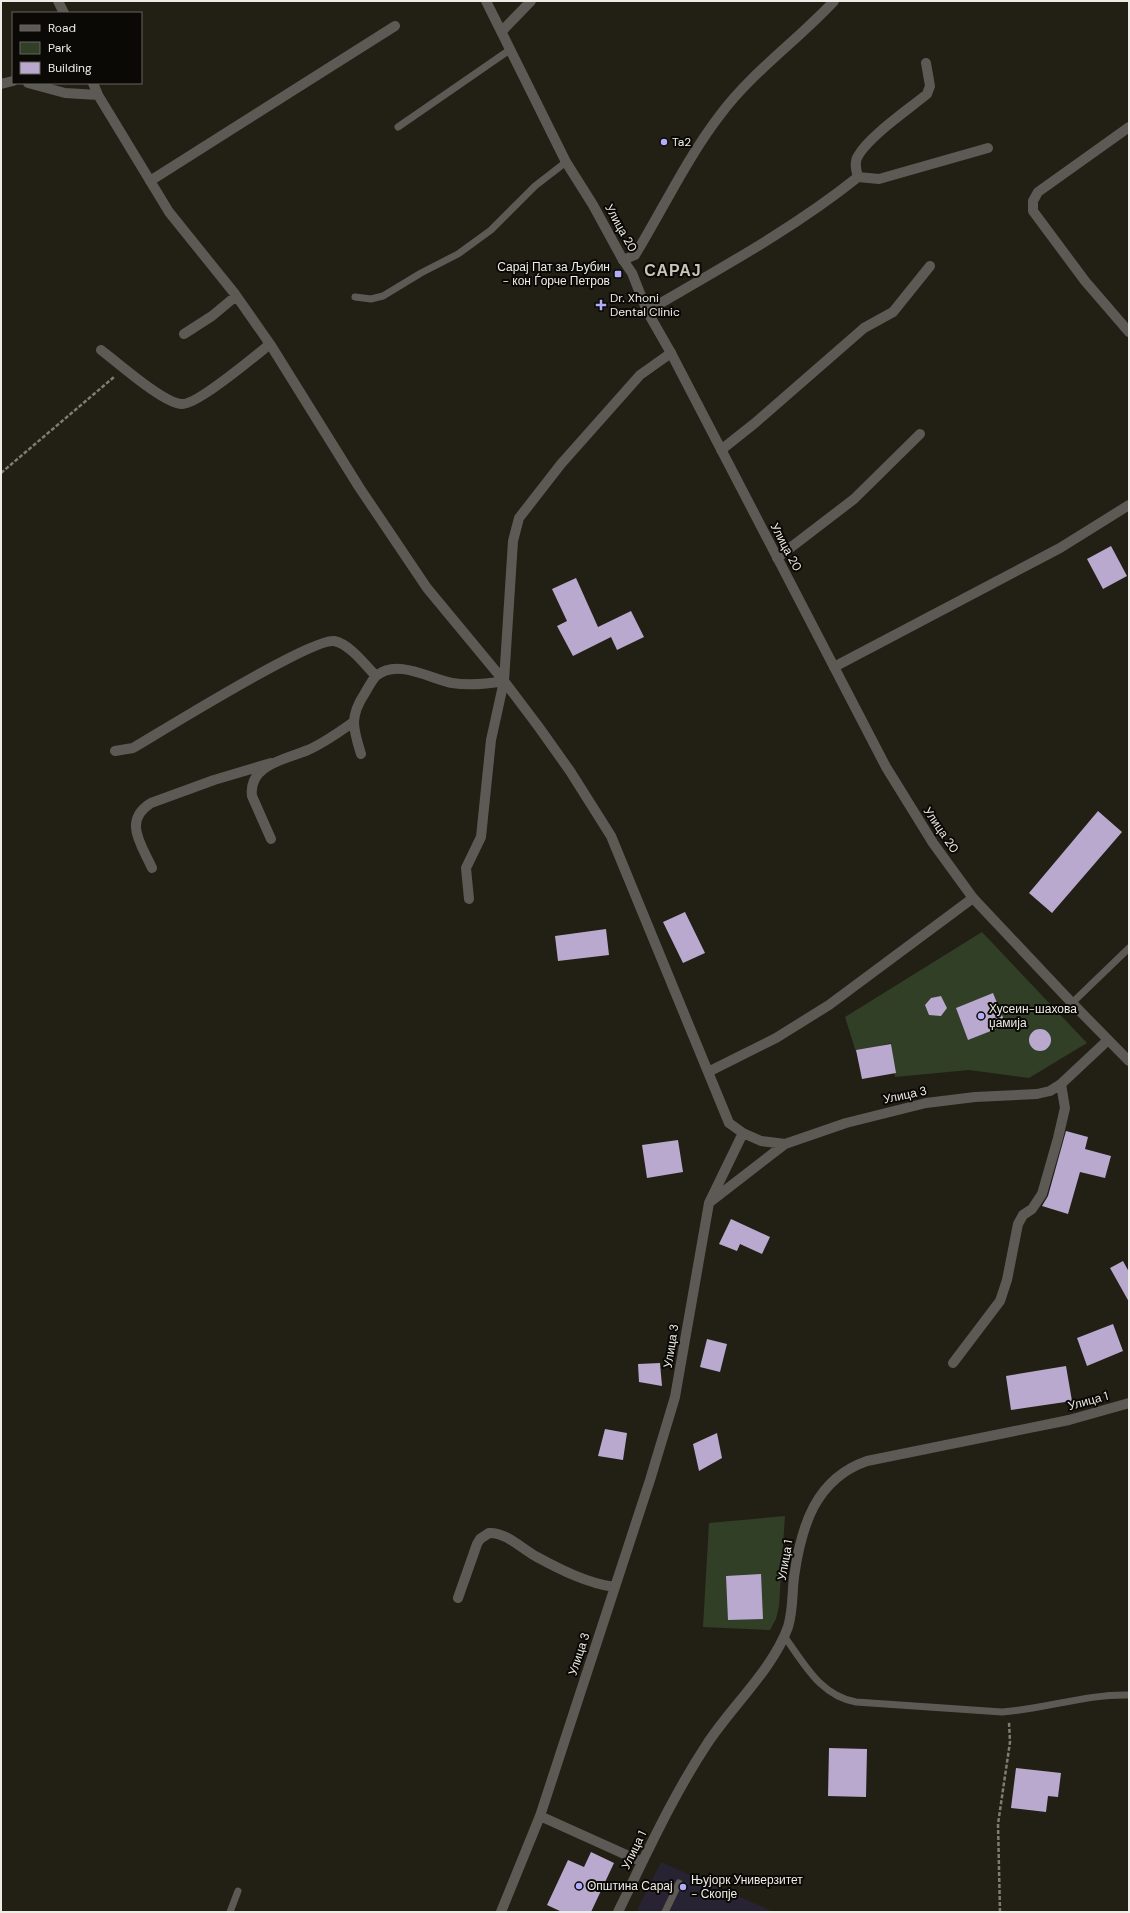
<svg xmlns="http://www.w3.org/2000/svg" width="1130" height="1913" viewBox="0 0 1130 1913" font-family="'DM Sans',sans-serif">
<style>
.education{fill:#272333}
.green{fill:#303f26}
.building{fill:#b9a9ce}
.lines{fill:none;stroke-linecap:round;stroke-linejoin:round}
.path{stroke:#7f7c74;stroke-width:2.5;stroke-dasharray:4 2;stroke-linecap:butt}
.service{stroke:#5d5a56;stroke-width:7}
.minor{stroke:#5d5a56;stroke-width:10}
.tertiary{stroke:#5d5a56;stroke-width:10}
.poi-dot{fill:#b2adf9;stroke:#0a0905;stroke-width:1.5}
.labels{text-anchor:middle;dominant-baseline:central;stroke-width:4;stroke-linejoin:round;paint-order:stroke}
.poi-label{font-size:12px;fill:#eeece6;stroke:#0a0905;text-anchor:start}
.street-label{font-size:12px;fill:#eeece6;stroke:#0a0905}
.district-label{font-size:16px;font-weight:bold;letter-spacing:1px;fill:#c8c4b7;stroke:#0a0905}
</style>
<rect width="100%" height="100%" fill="#221f15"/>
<!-- education -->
<path class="education" d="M661,1862L774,1912H636Z"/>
<!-- green -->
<path class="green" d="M982,932L1087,1043L1029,1078L969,1070L895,1077L891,1043L856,1052L845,1017Z
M785,1516L779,1606L776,1619L770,1630L703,1627L709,1523Z"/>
<!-- building -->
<path class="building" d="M1111,546L1127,576L1103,589L1087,559Z
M576,578L598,627L631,611L644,637L617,650L611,637L573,656L557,626L567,621L552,589Z
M1098,811L1122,832L1052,913L1029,893Z
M685,912L705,953L683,963L663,922Z
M606,929L609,955L558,961L555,936Z
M993,993L1006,1025L968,1040L956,1008Z
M941,996L947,1008L941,1016L929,1015L925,1005L931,998Z
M1029 1040a11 11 0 1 1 22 0a11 11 0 1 1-22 0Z
M891,1044L896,1073L862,1079L856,1050Z
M1066,1131L1088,1137L1085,1149L1111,1156L1105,1178L1080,1172L1068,1214L1042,1206L1048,1196Z
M678,1140L683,1172L647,1178L642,1145Z
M731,1219L770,1237L762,1254L740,1244L737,1251L719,1244Z
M1123,1261L1129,1272V1302L1110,1268Z
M1113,1324L1123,1351L1087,1366L1077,1338Z
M707,1339L727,1344L720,1372L700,1367Z
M660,1363L662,1386L639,1382L638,1364Z
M1066,1366L1072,1401L1011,1410L1006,1376Z
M605,1429L627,1433L623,1460L598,1456Z
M717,1433L722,1458L699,1471L693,1444Z
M761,1574L763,1619L728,1620L726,1576Z
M829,1748L867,1749L866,1797L828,1796Z
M1016,1768L1061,1773L1058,1797L1048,1796L1046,1812L1011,1808Z
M591,1852L614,1863L591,1912H562L547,1905L568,1860L584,1867Z"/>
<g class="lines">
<!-- path -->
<path class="path" d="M1,473L114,377
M1000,1912L998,1824L1010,1742L1009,1722"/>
<!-- service -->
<path class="service" d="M398,127L511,49
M355,297L371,299L383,296L421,273L458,254L491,230L535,186L566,162
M1072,1003L1129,948
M784,1636C804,1663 820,1696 856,1702L1002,1712C1045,1709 1086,1694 1129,1695
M230,1912L238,1891
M665,1912L679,1883"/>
<!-- minor -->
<path class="minor" d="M58,1L64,13
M502,31L531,1
M28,83L65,93L98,95
M93,83L98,95L169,212L235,294L270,344L359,487L427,588L504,681L538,726L570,771L611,836L729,1123L743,1133L709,1203L675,1397L650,1480L540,1816L501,1912
M1,84L13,81
M1129,127L1038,192L1033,201V211L1085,281L1129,332
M858,177C856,170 854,162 858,156C868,137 909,109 927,94L930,86L926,63
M150,181L395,26
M623,260L635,255C663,209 687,158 720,115C752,72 798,40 834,1
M647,311C719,269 793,229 858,177L879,179L988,148
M184,334L212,316L236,296
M101,350C117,362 164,404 182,404C197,405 255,356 270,344
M721,450L755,423L864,328L893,312L930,266
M777,558L854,499L920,434
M834,667L1060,548L1129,505
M115,751L133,748C162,731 311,638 334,641C350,644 365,665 376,676
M361,754C353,728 349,717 365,693C368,688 372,680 376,676C398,658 430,679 452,683C470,686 487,684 504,681
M271,839L252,796C248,765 286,759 308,750C324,743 338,733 352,723
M152,868C142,845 122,821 151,803L214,780L271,763
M469,899L466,868L481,837L491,740L504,681L513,541L519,518L561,464L640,375L671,353
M708,1072L776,1038L829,1005L973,898
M743,1133L761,1141L785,1144
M710,1202L785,1144L846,1123L926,1103L975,1097L1037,1094L1050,1091L1061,1084L1108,1040
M953,1363L1000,1301L1007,1280L1018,1224L1023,1215L1032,1209L1042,1194L1058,1138L1065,1108L1061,1084
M458,1598L477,1544L480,1539L489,1533C506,1532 522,1549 537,1557C561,1570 587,1583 614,1587
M540,1816L642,1862
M618,1912C646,1855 672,1797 707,1744C731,1707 773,1669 788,1627C793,1611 792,1594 794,1577C801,1527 815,1479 867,1461L1069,1420L1129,1403"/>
<!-- tertiary -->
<path class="tertiary" d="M486,1L566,162L593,205L623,260L632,273L647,311L671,353L886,767L933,843L973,898L1072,1003L1129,1061"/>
</g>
<!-- markers -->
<g class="poi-dot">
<circle cx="664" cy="142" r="4"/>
<rect x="614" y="270" width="8" height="8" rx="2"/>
<path d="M599 299h4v4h4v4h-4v4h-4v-4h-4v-4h4z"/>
<circle cx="981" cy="1016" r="4"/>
<circle cx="579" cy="1886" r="4"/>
<circle cx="683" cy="1887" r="4"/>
</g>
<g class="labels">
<!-- poi labels -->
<g class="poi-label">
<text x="672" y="142">Ta2</text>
<text x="610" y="267" text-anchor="end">Сарај Пат за Љубин<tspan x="610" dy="14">- кон Ѓорче Петров</tspan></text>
<text x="610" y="298">Dr. Xhoni<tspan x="610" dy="14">Dental Clinic</tspan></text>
<text x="989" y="1009">Хусеин-шахова<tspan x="989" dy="14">џамија</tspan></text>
<text x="691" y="1880">Њујорк Универзитет<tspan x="691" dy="14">- Скопје</tspan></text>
<text x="587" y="1886">Општина Сарај</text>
</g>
<!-- street labels -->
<g class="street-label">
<text transform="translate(621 228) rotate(61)">Улица 20</text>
<text transform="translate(786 547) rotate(62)">Улица 20</text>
<text transform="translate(941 830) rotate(56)">Улица 20</text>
<text transform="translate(905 1095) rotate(-12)">Улица 3</text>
<text transform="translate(671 1346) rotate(-81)">Улица 3</text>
<text transform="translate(1088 1401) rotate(-15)">Улица 1</text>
<text transform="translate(785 1560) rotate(-80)">Улица 1</text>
<text transform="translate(579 1654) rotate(-72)">Улица 3</text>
<text transform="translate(634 1850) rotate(-64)">Улица 1</text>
</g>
<!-- district labels -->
<g class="district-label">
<text x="673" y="270">САРАЈ</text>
</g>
</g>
<!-- border -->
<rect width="1130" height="1913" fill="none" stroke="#eeece6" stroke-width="4"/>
<!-- legend -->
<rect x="12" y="12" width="130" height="72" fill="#0a0905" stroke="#65645f"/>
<rect x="20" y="25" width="20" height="6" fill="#5d5a56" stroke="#65645f"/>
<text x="48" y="32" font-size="12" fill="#eeece6">Road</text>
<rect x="20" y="42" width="20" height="12" fill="#303f26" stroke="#65645f"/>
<text x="48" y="52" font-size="12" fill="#eeece6">Park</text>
<rect x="20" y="62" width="20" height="12" fill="#b9a9ce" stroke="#65645f"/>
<text x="48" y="72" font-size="12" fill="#eeece6">Building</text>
</svg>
